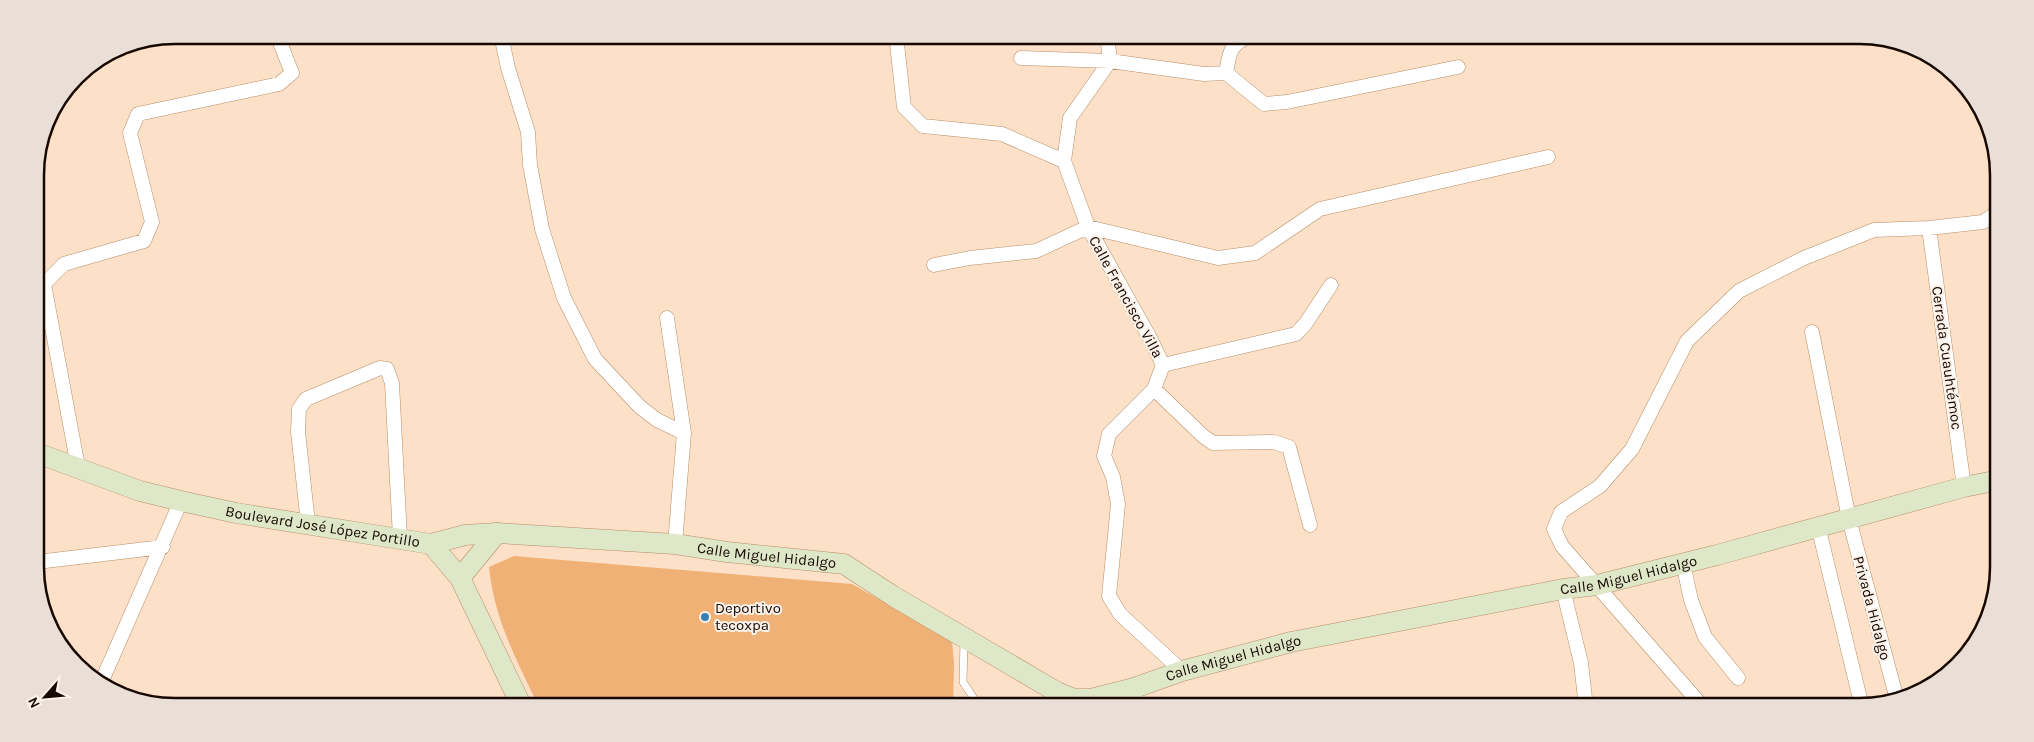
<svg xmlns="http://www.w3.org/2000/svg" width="2034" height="742" viewBox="0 0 2034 742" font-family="Karla,sans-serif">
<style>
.green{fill:#f0b176}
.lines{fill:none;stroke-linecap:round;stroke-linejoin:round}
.lane-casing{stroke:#b88d66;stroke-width:8}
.street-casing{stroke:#b88d66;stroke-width:15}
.secondary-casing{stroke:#b88d66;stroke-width:21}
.lane{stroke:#fff;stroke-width:7}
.street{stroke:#fff;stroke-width:14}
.secondary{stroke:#dee7c8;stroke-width:20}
.poi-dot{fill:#387fb4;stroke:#fbf2e9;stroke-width:2}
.labels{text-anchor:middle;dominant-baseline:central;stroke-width:4;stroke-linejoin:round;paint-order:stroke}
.street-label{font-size:15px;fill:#170800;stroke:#fbf2e9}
.poi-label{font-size:15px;fill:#170800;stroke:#fbf2e9;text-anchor:start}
.rim{fill:none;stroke:#170800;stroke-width:2.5}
</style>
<rect width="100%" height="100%" fill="#fce1c8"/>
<!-- green -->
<path class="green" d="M514,556L852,584L952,641L954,664L953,707H539C517,661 494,619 489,567Z"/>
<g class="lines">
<defs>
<path id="lane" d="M964,640L963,682L975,700L984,707
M1135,689L1142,707"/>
<path id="street" d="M501,35L508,68L528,132L530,165L542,229L564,298L595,359L640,407L657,420L684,433L675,544
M896,35L904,107L923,126L1002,134L1064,161
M1107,35L1110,61L1070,118L1064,161L1088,227L1151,340L1163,365L1154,389L1109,434L1104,456L1113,477L1118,504L1109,596L1120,614L1182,671
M1021,58L1110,61L1204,74L1226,73C1230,51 1229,46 1250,35
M1226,73L1264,104L1287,102L1458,67
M1929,228L1964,487
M934,265L970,258L1036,251L1088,227L1218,258L1255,253L1320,209L1548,157
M667,318L684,433
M1812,332L1849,519L1896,696
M1163,365L1296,334L1306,323L1331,285
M1154,389L1203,436L1213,443L1274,442L1289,447L1310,525
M78,467L44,284L64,264L144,241L152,222L130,133L138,114L279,84L292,73L277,35
M308,523L298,432L299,409L306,399L380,368L387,369L392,383L400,538
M1818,526L1862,707
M37,562L163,547
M1683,563L1691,600L1705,637L1738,678
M1563,589L1581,663L1586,707
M101,680L104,676L181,501
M1703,707L1562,546L1554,529L1561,512L1600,486L1632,449L1687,341L1739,291L1804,258L1874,230L1929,228L1983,222L1998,212"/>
<g id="secondary">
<path id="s1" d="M37,453L140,491L181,501L236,513L431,544L460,578L522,707"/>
<path id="s2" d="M431,544L465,535L497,533L675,544L727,552L844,564L893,596L1057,692L1074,699H1091L1134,688L1182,671L1291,642L1563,589L1597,585L1717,555L1964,487L1999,480"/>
<path d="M460,578L497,533"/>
</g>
</defs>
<!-- lane casing -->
<use href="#lane" class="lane-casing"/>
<!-- street casing -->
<use href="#street" class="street-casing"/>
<!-- secondary casing -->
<use href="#secondary" class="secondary-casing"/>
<!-- lane -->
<use href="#lane" class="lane"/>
<!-- street -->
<use href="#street" class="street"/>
<!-- secondary -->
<use href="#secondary" class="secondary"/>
</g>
<!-- markers -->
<circle class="poi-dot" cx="705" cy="617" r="5"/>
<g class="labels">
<!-- street labels -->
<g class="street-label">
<text transform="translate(1126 297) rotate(61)">Calle Francisco Villa</text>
<text transform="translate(1947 358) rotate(82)">Cerrada Cuauhtémoc</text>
<text stroke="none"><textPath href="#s1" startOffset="296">Boulevard José López Portillo</textPath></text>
<text stroke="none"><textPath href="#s2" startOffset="338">Calle Miguel Hidalgo</textPath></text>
<text stroke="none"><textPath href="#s2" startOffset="1252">Calle Miguel Hidalgo</textPath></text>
<text transform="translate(1872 608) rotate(75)">Privada Hidalgo</text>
<text stroke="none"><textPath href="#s2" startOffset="848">Calle Miguel Hidalgo</textPath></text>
</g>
<!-- poi labels -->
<g class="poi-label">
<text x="715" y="608">Deportivo<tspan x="715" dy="17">tecoxpa</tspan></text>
</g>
</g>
<!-- crop -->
<path d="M0 0H2034V742H0ZM175 44H1859A131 131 0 0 1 1990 175V567A131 131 0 0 1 1859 698H175A131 131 0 0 1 44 567V175A131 131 0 0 1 175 44Z" fill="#e9dfd6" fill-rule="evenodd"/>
<path class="rim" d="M175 44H1859A131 131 0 0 1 1990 175V567A131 131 0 0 1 1859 698H175A131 131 0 0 1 44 567V175A131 131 0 0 1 175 44Z"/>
<!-- north arrow -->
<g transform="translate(45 697) rotate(243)" stroke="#fbf2e9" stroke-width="4" paint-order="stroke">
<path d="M0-4L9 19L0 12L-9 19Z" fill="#170800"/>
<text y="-8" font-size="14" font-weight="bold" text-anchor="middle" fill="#170800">N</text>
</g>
</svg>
